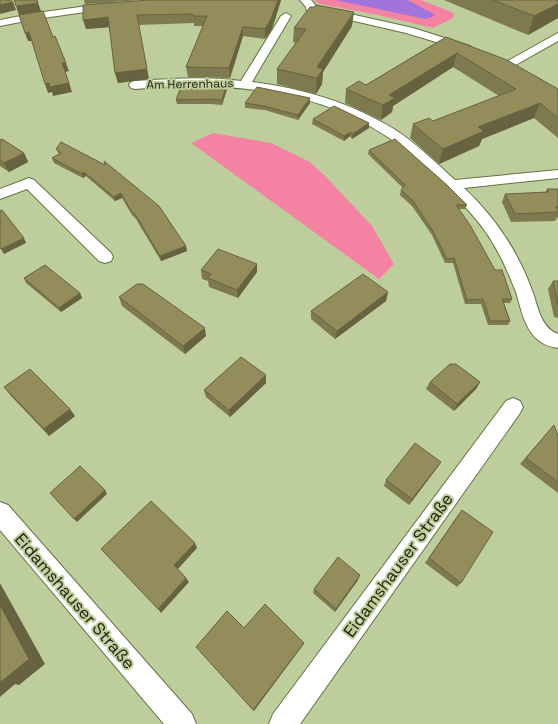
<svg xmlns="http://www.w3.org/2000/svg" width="558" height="724" viewBox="0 0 558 724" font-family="'Space Grotesk',sans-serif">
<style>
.green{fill:#f382a3}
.water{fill:#a174dc}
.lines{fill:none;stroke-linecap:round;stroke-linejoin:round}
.street-casing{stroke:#647244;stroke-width:2}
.street{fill:#fff;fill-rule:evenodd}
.wall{fill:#7e794e}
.shaded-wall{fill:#676340}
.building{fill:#938d5b;stroke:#676340}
.labels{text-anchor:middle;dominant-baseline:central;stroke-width:4;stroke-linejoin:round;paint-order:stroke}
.far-street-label{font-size:12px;fill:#202613;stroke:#bdcd9b}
.near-street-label{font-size:17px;fill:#202613;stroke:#bdcd9b}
</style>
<rect width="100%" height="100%" fill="#bdcd9b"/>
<!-- green -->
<path class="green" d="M314,0H421L454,13L453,18L433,28L378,15L320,4Z
M213,133L271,143L310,162L326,177L372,226L394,264L379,279L191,143Z"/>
<!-- water -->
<path class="water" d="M335,0H407L434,14V16L426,19Z"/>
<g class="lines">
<defs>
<path id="street" d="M300,0H311L316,6L315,12H307L306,7Z
M109,3L113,4L114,6L113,8L36,19L0,26V20L36,13Z
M328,9L413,28L470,46L472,48L466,51L406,33L324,14L323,12Z
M286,13L291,16L252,82C302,88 351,103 394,129C416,143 436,163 455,180L558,170V178L464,188C495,217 519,253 533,293C538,307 541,328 558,334V348C553,347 546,346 541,342C525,332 521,309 516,292C511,280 506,267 500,256C483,221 454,194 425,169C412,158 400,145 386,136C312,86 221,82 135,89L131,88L129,85L131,82L135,81C170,79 206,76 241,81L281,16Z
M558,33V41L512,67H504L502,65L504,63Z
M29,178L34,180L111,253L113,257L111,261L105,263L99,261L27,189L0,199V189Z
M513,398L520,401L523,407L520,413L300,724H269L273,714L506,401Z
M0,502L8,505L192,714L196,724H164L0,530Z"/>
</defs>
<!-- street casing -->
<use href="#street" class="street-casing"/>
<!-- street -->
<use href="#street" class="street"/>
</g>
<!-- wall -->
<path class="wall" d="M84,0H140L85,4Z
M149,0H281L272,29L265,39L243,36L230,78L188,77L186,67L203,26H194V23L138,25L149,79L118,83L115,73L110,27L86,29Z
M444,0H558V18L528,35Z
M352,26L323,72L322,84L316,94L277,84V69L296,43L293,42L294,28Z
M446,37L558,89V138L534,118L482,139L479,146L439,164L410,138L413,124L433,121L499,96L453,67L393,106L392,112L381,120L345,103L346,89L366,85Z
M227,84V89L222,105L211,104H177L176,100Z
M245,103H310L298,120L265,110L245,108Z
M313,119L369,128L352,139L350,136L344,141L312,124Z
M0,140L24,153L28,162L9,172L0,166Z
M61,142L186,246L187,251L161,261L136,219L132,215L122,198L115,201L86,176L83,178L54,163L52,158L59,154L56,149Z
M369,150L467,205L465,209H459L512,299L510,303H504L510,321L508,325H488L481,304H465L453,263H445L432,235L412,206L400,195L401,190L403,188L368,154Z
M547,189H558V217L557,218L555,221L511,222L502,202L505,194L545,193Z
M201,270L257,272L238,298L209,287L208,281L202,279Z
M24,278L80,293L82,298L61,312L26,283Z
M553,281H558V318L554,317L548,289Z
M388,292L386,301L335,339L311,319V311Z
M119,297L206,336L185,354L122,306Z
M266,375V383L230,417L206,397L204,390Z
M430,382H480L476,389L454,411L426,389Z
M4,387L75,416L49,436L10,395Z
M554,425L558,436V493L520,464Z
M441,462L437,468L409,505L384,486L386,480Z
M462,510L461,583L457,587L425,563L458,515Z
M358,580L335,612L313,593L314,589Z"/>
<!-- shaded-wall -->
<path class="shaded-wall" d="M278,0H281L272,29L265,39V29Z
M13,2L16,10L0,14V5Z
M38,3L41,11L19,15L16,6Z
M558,4V18L528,35L534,16Z
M354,12L352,26L323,72L322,84L316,94L317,67Z
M108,17L111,27L86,29L83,20Z
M243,27V36L230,78L229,68Z
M29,32L32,41H28L25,33Z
M457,53L453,67L393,106L392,112L381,120L383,105L389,95Z
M62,63H66L69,71L65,72Z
M147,69L149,79L118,83L115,73Z
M49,83H69L72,92L53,96L52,92L48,93L45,84Z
M227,84V89L222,105V100Z
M310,98V103L298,120V115Z
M540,103L534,118L482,139L479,146L439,164L443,149L478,127Z
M369,123V128L352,139L353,134Z
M351,132L350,136L344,141V136Z
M24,153L28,162L9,172L4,163Z
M84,172L86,176L83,178L82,174Z
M121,193L122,198L115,201L114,197Z
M24,238L26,243L4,254L1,249Z
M186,246L187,251L161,261L160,256Z
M257,264V272L238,298L237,290Z
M388,292L386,301L335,339L337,331Z
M80,293L82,298L61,312L59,308Z
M205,328L206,336L185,354L183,346Z
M266,375V383L230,417L229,410Z
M480,382L476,389L454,411L457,404Z
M70,409L75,416L49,436L44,429Z
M441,462L437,468L409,505L412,499Z
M105,490L107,494L77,522L74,519Z
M195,543L197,548L177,570L174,565Z
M360,575L358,580L335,612L336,609Z
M186,578L189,582L161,613L158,609Z
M0,583L45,664L19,685L15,684L0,697Z
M304,643L303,645L254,711L253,710Z"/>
<!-- building -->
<path class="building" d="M0,0H10L13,2L0,5Z
M14,0H37L38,3L16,6Z
M149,0H278L271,19L265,29L243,27L229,68L186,67L207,16H193V14L137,15L147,69L115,73L108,17L83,20V5Z
M493,0H558V4L534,16Z
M316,5L354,12L317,67L323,69L317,78L277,69L306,29L294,28L310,7H314Z
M43,11L53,37L55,36L66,63H62L69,83L50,87L49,83L45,84L29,32L25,33L19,15Z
M446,37L507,60L558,89V118L540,103L478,127L484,131L443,149L413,124L429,118L433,121L516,89L457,53L389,95L395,98L383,105L346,89L359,81L366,85Z
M182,84H227L222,100L211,99L176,100Z
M257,87L310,98L298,115L264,106L245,103Z
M334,106L369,123L353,134L351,132L344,136L313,119Z
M2,139L24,153L4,163L0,160V140Z
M395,139L447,185L467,205H456L470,225L495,270H502L512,299H502L510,321H490L483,299L467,300L454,258L447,259L433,231L413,201L401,190L405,185L369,150Z
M61,142L105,165L104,161L159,206L186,246L160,256L135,214L131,211L121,193L114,197L84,172L82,174L52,158L61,153L56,149Z
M547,189H558V209L556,206L558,210V212L515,214L505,194L549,192Z
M2,210L24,238L1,249L0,248V211Z
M218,249L257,264L237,290L208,278L211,274L201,270Z
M45,265L80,293L59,308L24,278Z
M363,274L388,292L337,331L311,311Z
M553,281H558V304Z
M137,284H143L205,328L183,346L119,297Z
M241,357L266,375L229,410L204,390Z
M450,364H456L480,382L457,404L430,382Z
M30,369L70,409L44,429L4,387Z
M554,425L558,436V482L526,458Z
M415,443L441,462L412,499L386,480Z
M80,466L105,490L74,519L50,493Z
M151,501L195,543L174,565L186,578L158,609L101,549Z
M462,510L493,532L461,583L429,558Z
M338,557L360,575L336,609L314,589Z
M265,604L304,643L253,710L196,647L227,611L244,628Z
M0,605L29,659L1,682L0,680Z"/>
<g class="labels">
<!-- far-street labels -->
<g class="far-street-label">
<text transform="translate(190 84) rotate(-1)">Am Herrenhaus</text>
</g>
<!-- near-street labels -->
<g class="near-street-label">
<text transform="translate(398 565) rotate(-54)">Eidamshauser Straße</text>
<text transform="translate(75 601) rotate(49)">Eidamshauser Straße</text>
</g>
</g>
</svg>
